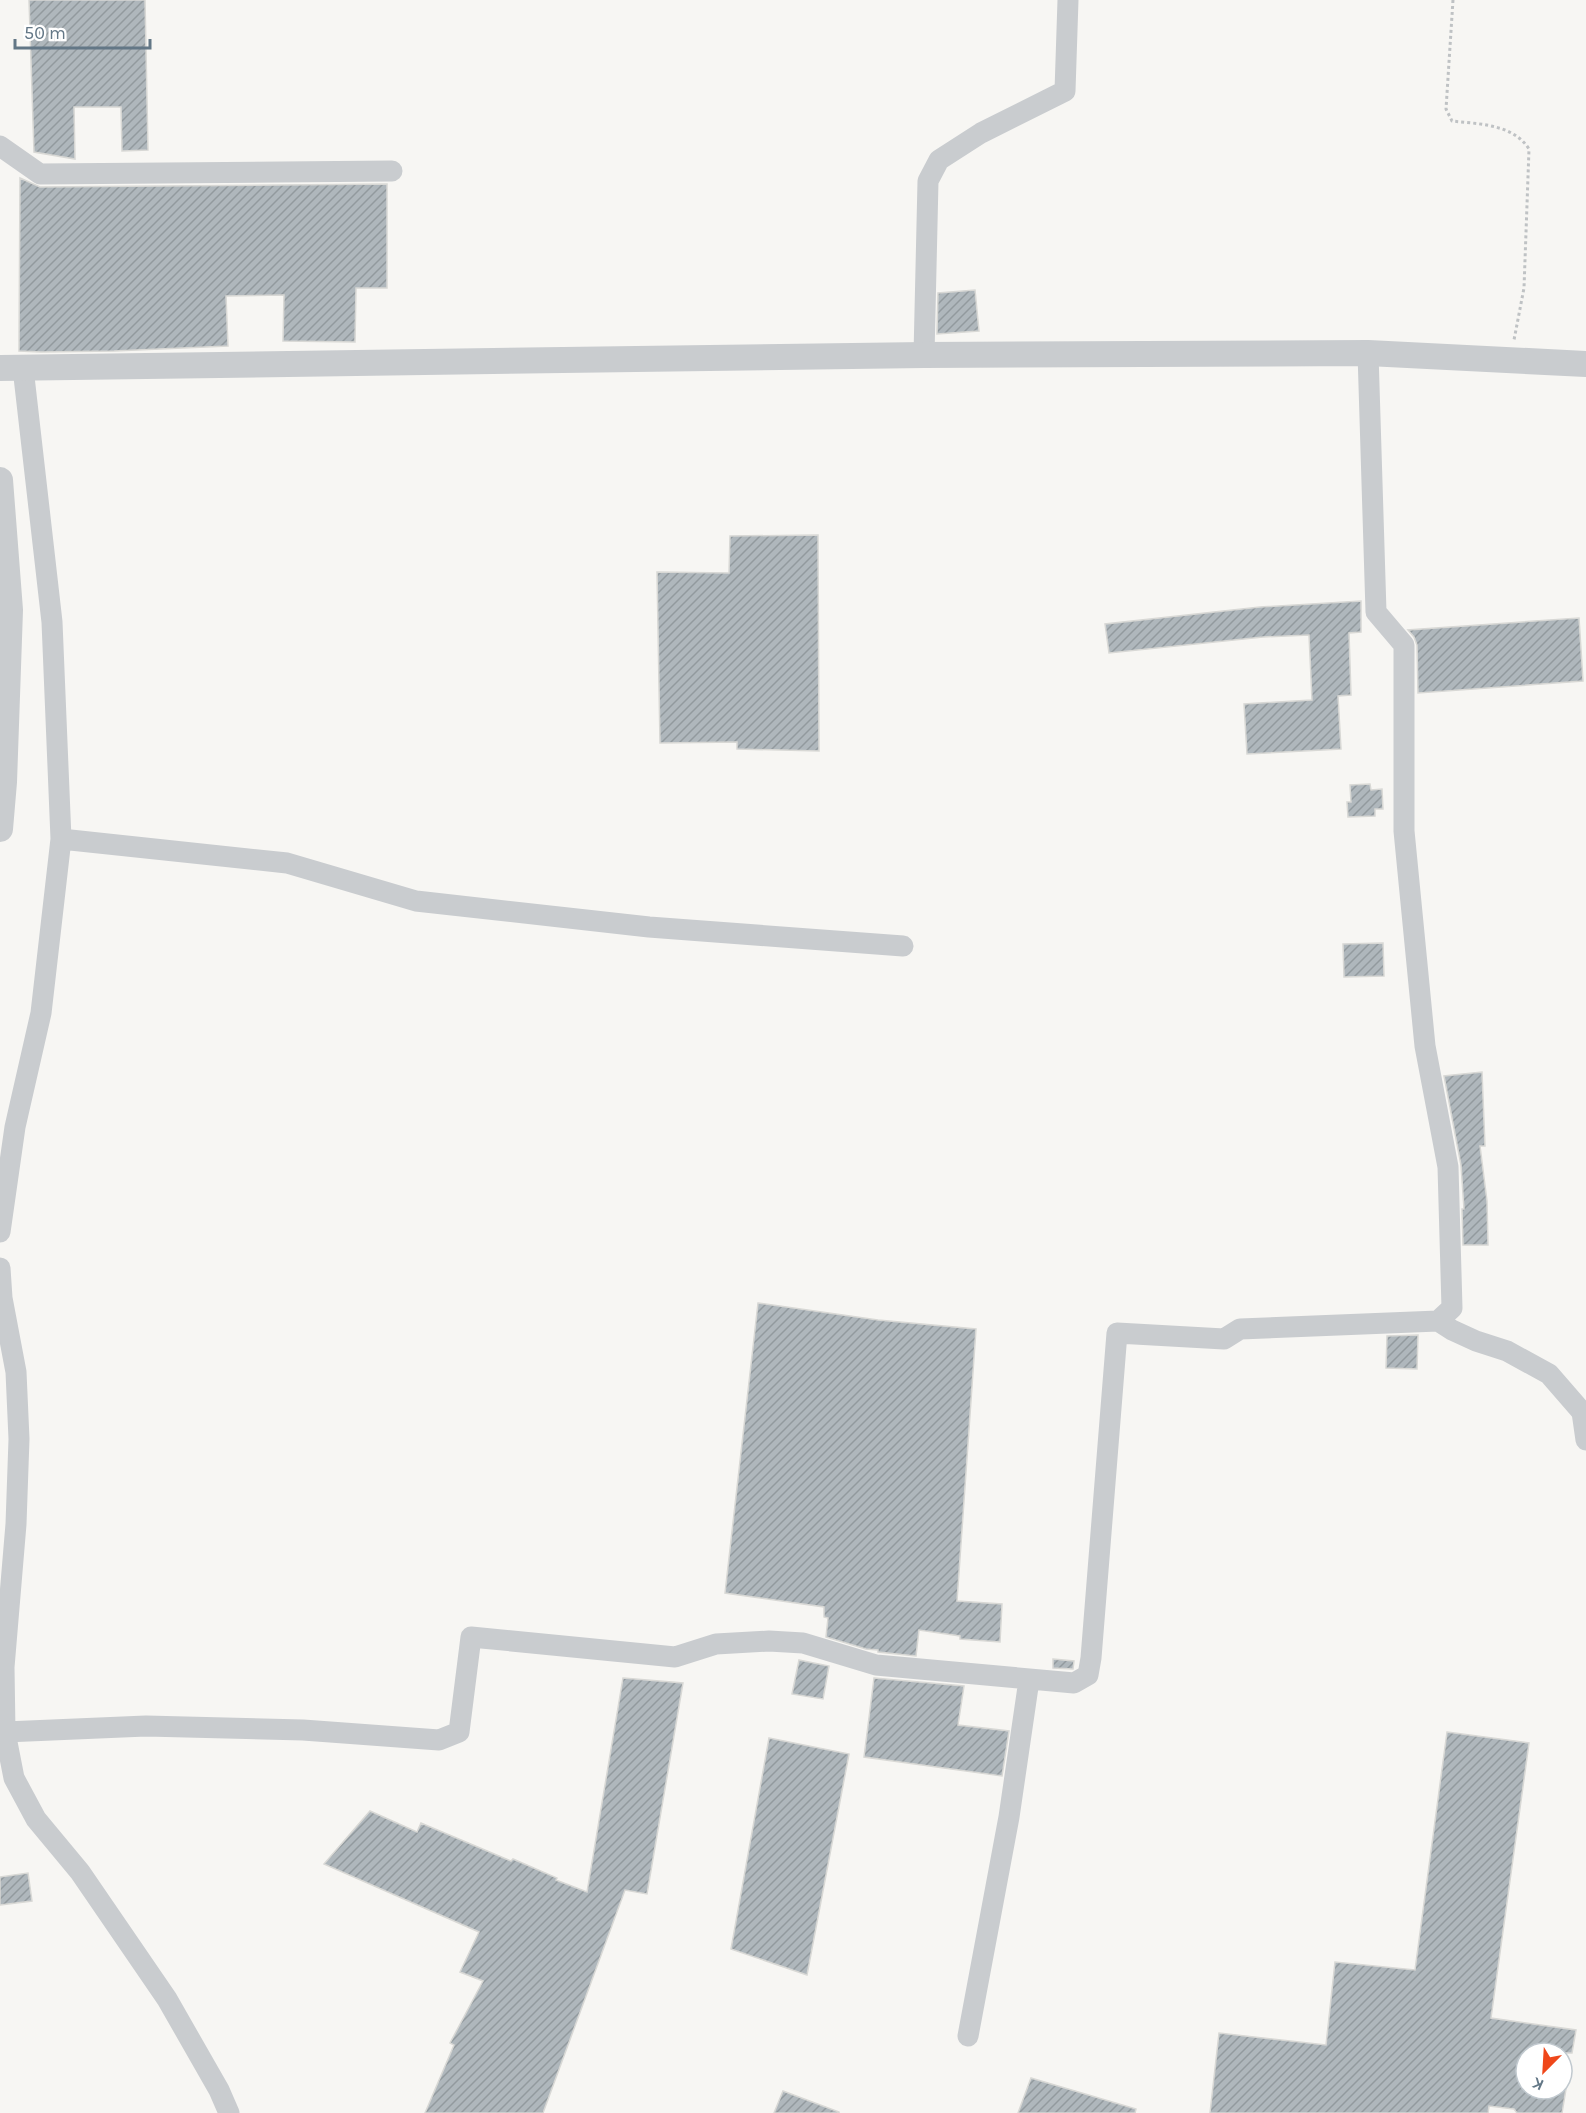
<svg xmlns="http://www.w3.org/2000/svg" width="1586" height="2113" viewBox="0 0 1586 2113" font-family="Karla,sans-serif">
<style>
.building{fill:url(#building-hatch);stroke:#d8d8d5;stroke-width:1.5}
.lines{fill:none;stroke-linecap:round;stroke-linejoin:round}
.path{stroke:#bfc2c4;stroke-width:3;stroke-dasharray:3 3;stroke-linecap:butt}
.minor{stroke:#c9cccf;stroke-width:21}
.tertiary{stroke:#c9cccf;stroke-width:26}
</style>
<defs>
<pattern id="building-hatch" width="6" height="6" patternUnits="userSpaceOnUse" patternTransform="scale(1.5)"><rect width="6" height="6" fill="#afb7bc"/><path d="M-1 1l2-2M0 6l6-6M5 7l2-2" fill="none" stroke="#929a9e"/></pattern>
</defs>
<rect width="100%" height="100%" fill="#f7f6f3"/>
<!-- building -->
<path class="building" d="M29,0H145L148,150L122,151L121,107H74L75,159L34,152Z
M20,178L40,187L387,184V288H356L355,342L283,341L284,295L226,296L228,346L114,351L41,352L19,351Z
M975,290L979,331L937,334L938,293Z
M818,535L819,751L737,749V742L660,743L657,572L729,573L730,536Z
M1361,601V632L1349,633L1351,695L1338,696L1341,749L1247,754L1244,704L1312,700L1309,635L1263,637L1109,653L1105,624L1260,607Z
M1579,618L1583,681L1418,693L1417,645L1414,637L1408,630Z
M1370,784L1371,790L1382,789L1383,809H1375V816L1348,817L1347,802H1351L1350,785Z
M1383,943L1384,976L1344,977L1343,944Z
M1482,1072L1485,1146H1480L1487,1201L1488,1245H1463L1462,1209H1464L1461,1165L1444,1076Z
M758,1303L878,1320L976,1329L957,1601L1002,1604L1000,1642L960,1639V1636L919,1630L916,1656L878,1652V1650L866,1649L826,1637L828,1618L824,1617V1607L725,1593Z
M1418,1335L1417,1369L1386,1368L1387,1336Z
M1053,1659L1074,1661L1073,1669L1053,1668Z
M799,1660L829,1666L823,1699L792,1694Z
M623,1678L683,1683L647,1894L625,1890L543,2113H425L454,2045L450,2043L483,1981L460,1972L479,1932L324,1864L370,1811L417,1832L421,1823L511,1861L513,1859L557,1878L556,1880L587,1892Z
M874,1678L964,1686L958,1725L1009,1731L1002,1776L864,1757Z
M1447,1732L1529,1743L1491,2018L1576,2030L1572,2053H1526V2089H1566L1562,2113H1517L1514,2109L1489,2106L1488,2113H1210L1219,2033L1326,2045L1335,1962L1415,1970Z
M769,1738L849,1754L807,1975L731,1949Z
M28,1873L32,1901L0,1905V1877Z
M1031,2078L1136,2109L1135,2113H1018Z
M783,2091L839,2112V2113H774Z"/>
<g class="lines">
<!-- path -->
<path class="path" d="M1453,0L1446,109L1452,121C1479,124 1513,124 1529,149L1524,288L1514,340"/>
<!-- minor -->
<path class="minor" d="M0,146L40,174L392,171
M924,355L928,181L939,160L981,133L1065,91L1068,0
M61,839L287,863L416,901L649,927L903,946
M0,1232L15,1127L41,1013L61,839L52,622L23,368
M0,1268L2,1298L16,1372L19,1439L16,1524L4,1667L5,1732L14,1778L36,1819L80,1872L167,1999L219,2090L229,2113
M1438,1321L1452,1330L1476,1341L1507,1351L1549,1374L1582,1412L1586,1440
M5,1732L146,1726L303,1730L439,1740L459,1732L471,1637L675,1657L716,1644L769,1641L803,1643L876,1665L1074,1683L1088,1675L1091,1658L1117,1333L1224,1339L1240,1329L1438,1321L1452,1308L1448,1167L1425,1046L1404,831V645L1376,612L1368,353
M968,2036L1009,1817L1029,1680"/>
<!-- tertiary -->
<path class="tertiary" d="M0,368L924,355L1368,353L1586,364
M0,480L10,610L4,782L0,829"/>
</g>
<!-- north arrow -->
<g transform="translate(1544 2071) rotate(204)"><circle r="28" fill="#ffffff" stroke="#c1c9cf" stroke-width="1.5"/>
<path d="M0-4.5L10 22L0 15L-10 22Z" fill="#ef471a"/>
<text y="-9" font-size="16" font-weight="bold" text-anchor="middle" fill="#637786">K</text>
</g>
<!-- scale -->
<path d="M15 39v9h135v-9" fill="none" stroke="#637786" stroke-width="3"/>
<text x="24" y="39" font-size="18" fill="#637786" stroke="#ffffff" stroke-width="4.5" paint-order="stroke">50 m</text>
</svg>
